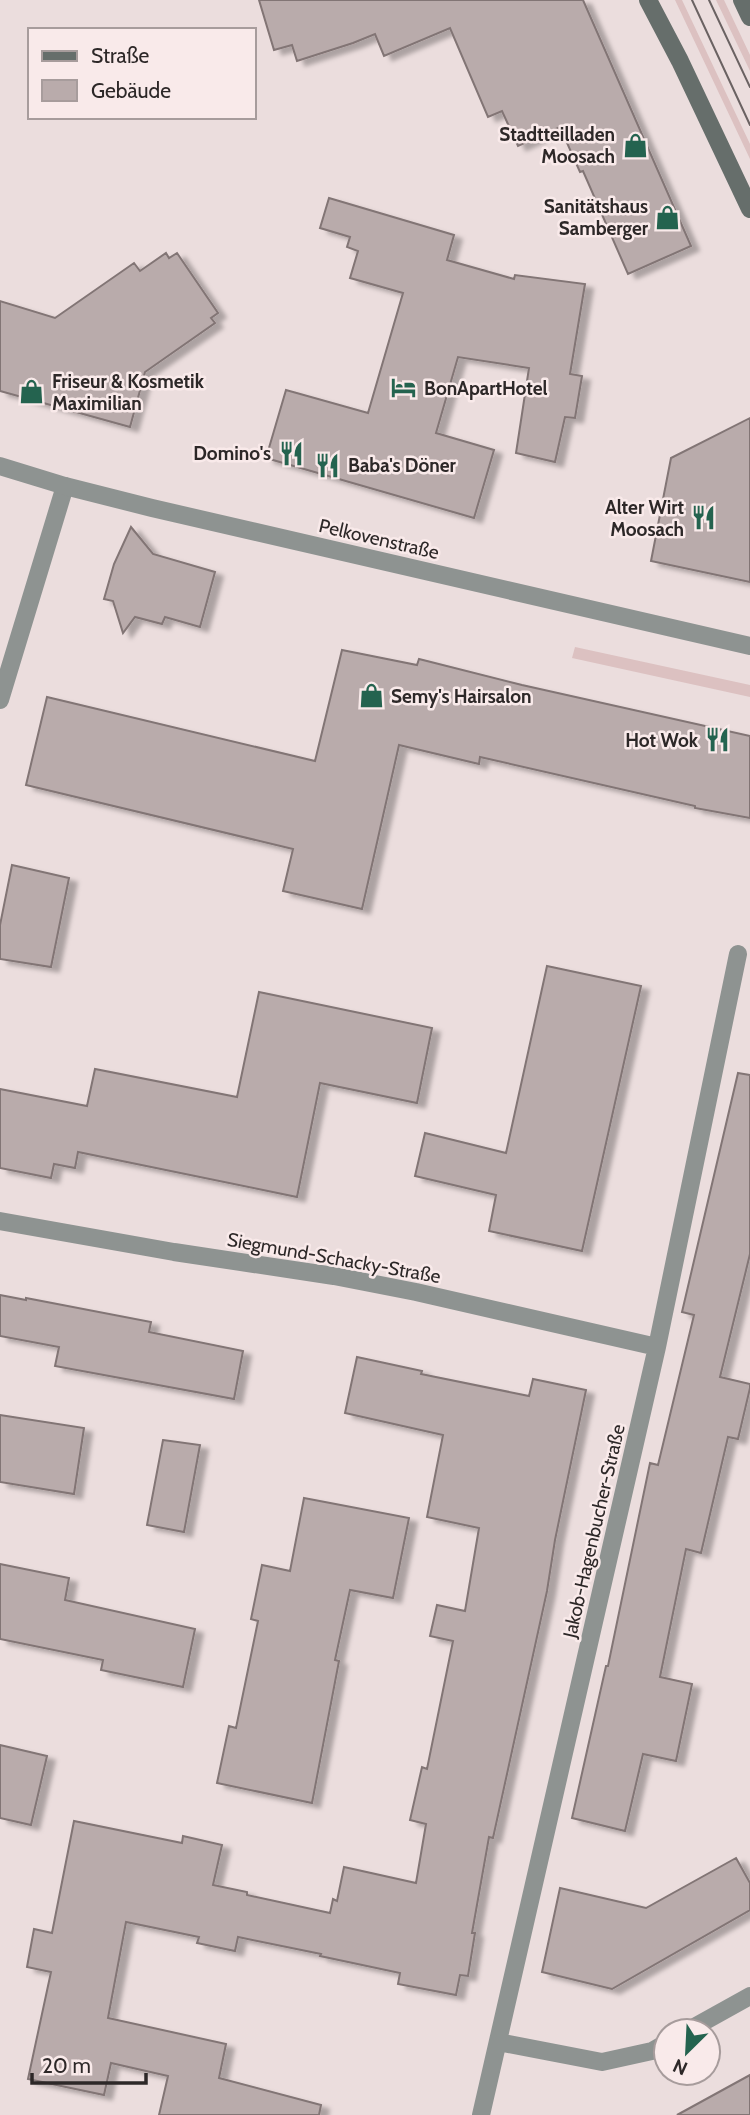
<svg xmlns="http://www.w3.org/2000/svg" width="750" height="2115" viewBox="0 0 750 2115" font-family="Cabin,sans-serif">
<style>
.green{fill:#dcc1c1}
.building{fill:#b9abab;stroke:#827575;stroke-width:2;filter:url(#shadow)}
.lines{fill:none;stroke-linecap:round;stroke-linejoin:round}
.minor{stroke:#8e9391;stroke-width:18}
.tertiary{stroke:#8e9391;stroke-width:18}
.secondary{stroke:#666e6b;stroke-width:18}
.tram{stroke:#6a6262;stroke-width:2}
.labels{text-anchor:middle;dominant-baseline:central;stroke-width:5;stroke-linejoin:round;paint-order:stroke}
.poi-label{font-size:19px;font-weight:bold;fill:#2d2828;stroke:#f9eaea;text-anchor:end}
.street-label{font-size:19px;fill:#2d2828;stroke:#f9eaea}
</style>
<defs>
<filter id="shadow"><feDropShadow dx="8" dy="4.5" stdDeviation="2" flood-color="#0004"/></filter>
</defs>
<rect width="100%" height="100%" fill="#ebdddd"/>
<!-- green -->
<path class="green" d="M675,0H682L750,144V159Z
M716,0H724L750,55V71Z
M575,647L750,685V697L572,658Z"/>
<!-- building -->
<path class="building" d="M259,0H583L691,246L628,274L583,171L580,172L560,127L518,146L502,111L488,117L450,28L384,56L375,34L353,43L297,61L292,45L274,50Z
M329,198L454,235L447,260L514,279L515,275L585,284L570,374L582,376L575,418L565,417L555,462L516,453L529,368L458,357L436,433L494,450L474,518L266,458L286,390L368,413L403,293L350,278L358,251L347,247L350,237L320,228Z
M166,253L169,258L177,253L218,313L211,318L215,323L145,372L130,427L0,391V301L55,318L134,263L140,271Z
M750,418V582L651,561L671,458Z
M131,527L153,554L215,572L200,627L165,617L162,624L135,617L123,633L113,601L104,599L114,564Z
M342,650L417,665L419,659L522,685L750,736V818L695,808V806L480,757L479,764L399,745L362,909L283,891L293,849L26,785L47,697L315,761Z
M12,865L69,878L51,967L0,959V925Z
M547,966L641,986L582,1251L489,1231L496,1195L415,1176L425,1133L506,1153Z
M259,992L432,1028L417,1103L320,1083L297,1197L78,1152L75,1168L54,1164L51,1178L0,1168V1089L87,1106L95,1069L237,1097Z
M738,1073L750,1075V1254L720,1377L750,1384V1388L738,1439L728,1437L701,1553L686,1549L660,1677L692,1684L676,1761L643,1754L625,1831L572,1818L606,1666H608L650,1463L658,1465L694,1315L682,1312Z
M0,1295L26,1300V1298L151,1322L149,1332L243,1351L234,1399L55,1366L59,1347L0,1336Z
M357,1357L422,1371L421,1374L529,1396L533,1379L586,1390L555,1540L547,1591L493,1838L489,1837L472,1933H475L468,1976L460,1975L456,1995L398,1984L400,1973L320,1956L321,1954L238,1937L235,1951L197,1943L199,1937L126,1922L108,2018L226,2044L219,2078L321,2105L319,2115H159L168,2076L111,2063L104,2095L28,2079L51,1972L27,1967L34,1929L52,1933L74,1821L182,1843L183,1836L222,1845L213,1885L247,1892V1895L330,1913L333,1899L337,1901L344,1867L416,1883L426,1824L410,1820L422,1767L427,1769L453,1641L430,1636L437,1605L465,1611L479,1528L427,1517L443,1435L345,1413Z
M0,1415L84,1428L74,1494L0,1482Z
M163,1440L200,1445L184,1532L147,1525Z
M304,1498L409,1518L393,1598L350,1590L335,1660L339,1661L312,1803L217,1783L229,1726L236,1728L258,1621L251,1619L262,1565L290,1571Z
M0,1564L69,1578L65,1600L195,1629L183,1687L101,1670L103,1660L0,1639Z
M0,1745L47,1756L31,1825L0,1818Z
M736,1858L750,1883V1910L612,1989L542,1972L560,1888L646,1908Z
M750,2075V2115H677Z"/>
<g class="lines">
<!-- minor -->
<path class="minor" d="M0,700L65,486
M0,1221L174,1252L334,1276L416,1292L657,1347
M687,2031L750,1996
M498,2042L602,2062L652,2051L666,2043
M481,2115L657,1347L738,954"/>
<!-- tertiary -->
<path class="tertiary" d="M0,466L65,486L152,508L750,646"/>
<!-- secondary -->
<path class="secondary" d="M648,0L680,61L750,209
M742,0L750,17"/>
<!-- tram -->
<path class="tram" d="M692,0L750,125
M709,0L750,87"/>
</g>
<!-- icons -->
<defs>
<symbol id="shop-bare" viewBox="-9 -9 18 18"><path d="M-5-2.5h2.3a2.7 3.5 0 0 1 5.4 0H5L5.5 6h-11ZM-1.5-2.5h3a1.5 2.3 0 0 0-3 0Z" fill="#24634f" stroke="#f9eaea" stroke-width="2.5" paint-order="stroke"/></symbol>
<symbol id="hotel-bare" viewBox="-9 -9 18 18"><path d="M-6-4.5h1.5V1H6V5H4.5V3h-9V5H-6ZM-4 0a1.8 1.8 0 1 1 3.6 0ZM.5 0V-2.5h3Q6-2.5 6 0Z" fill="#24634f" stroke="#f9eaea" stroke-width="2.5" paint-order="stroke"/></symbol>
<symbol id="restaurant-bare" viewBox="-9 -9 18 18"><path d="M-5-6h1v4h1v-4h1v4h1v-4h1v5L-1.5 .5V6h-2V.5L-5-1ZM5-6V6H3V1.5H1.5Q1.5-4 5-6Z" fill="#24634f" stroke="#f9eaea" stroke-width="2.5" paint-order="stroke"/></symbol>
</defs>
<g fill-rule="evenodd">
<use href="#shop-bare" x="618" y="128" width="35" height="35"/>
<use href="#shop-bare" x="650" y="200" width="35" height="35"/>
<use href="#hotel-bare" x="386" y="370" width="35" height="35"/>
<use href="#shop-bare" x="14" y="374" width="35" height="35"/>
<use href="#restaurant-bare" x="274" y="436" width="35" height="35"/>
<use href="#restaurant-bare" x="310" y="448" width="35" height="35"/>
<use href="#restaurant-bare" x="686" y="500" width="35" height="35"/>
<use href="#shop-bare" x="354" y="678" width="35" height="35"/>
<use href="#restaurant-bare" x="700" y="722" width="35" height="35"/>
</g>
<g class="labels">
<!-- poi labels -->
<g class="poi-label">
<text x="615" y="134">Stadtteilladen<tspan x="615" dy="22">Moosach</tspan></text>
<text x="648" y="206">Sanitätshaus<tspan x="648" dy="22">Samberger</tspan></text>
<text x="52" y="381" text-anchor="start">Friseur &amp; Kosmetik<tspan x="52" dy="22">Maximilian</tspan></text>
<text x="424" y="388" text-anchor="start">BonApartHotel</text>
<text x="271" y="453">Domino's</text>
<text x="348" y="465" text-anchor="start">Baba's Döner</text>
<text x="684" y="507">Alter Wirt<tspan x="684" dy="22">Moosach</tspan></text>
<text x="391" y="696" text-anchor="start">Semy's Hairsalon</text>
<text x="698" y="740">Hot Wok</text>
</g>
<!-- street labels -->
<g class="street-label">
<text transform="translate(379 539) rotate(13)">Pelkovenstraße</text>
<text transform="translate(334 1258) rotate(10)">Siegmund-Schacky-Straße</text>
<text transform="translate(594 1531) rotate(-77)">Jakob-Hagenbucher-Straße</text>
</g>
</g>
<!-- legend -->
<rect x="28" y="28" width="228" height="91" fill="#f9eaea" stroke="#a79c9c" stroke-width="2"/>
<rect x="42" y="51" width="35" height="10" fill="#666e6b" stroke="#a79c9c" stroke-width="2"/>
<text x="91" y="63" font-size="21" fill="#2d2828">Straße</text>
<rect x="42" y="80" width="35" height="21" fill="#b9abab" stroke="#a79c9c" stroke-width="2"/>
<text x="91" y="98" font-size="21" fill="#2d2828">Gebäude</text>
<!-- north arrow -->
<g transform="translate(687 2052) rotate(204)"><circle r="33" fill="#f9eaea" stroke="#a79c9c" stroke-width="2"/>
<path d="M0-5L12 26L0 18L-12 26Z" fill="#24634f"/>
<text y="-10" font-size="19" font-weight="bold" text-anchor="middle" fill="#2d2828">N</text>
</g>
<!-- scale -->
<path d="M32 2073v10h114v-10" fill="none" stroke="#2d2828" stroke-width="3.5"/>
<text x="42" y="2073" font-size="21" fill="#2d2828" stroke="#f9eaea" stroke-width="5" paint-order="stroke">20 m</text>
</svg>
